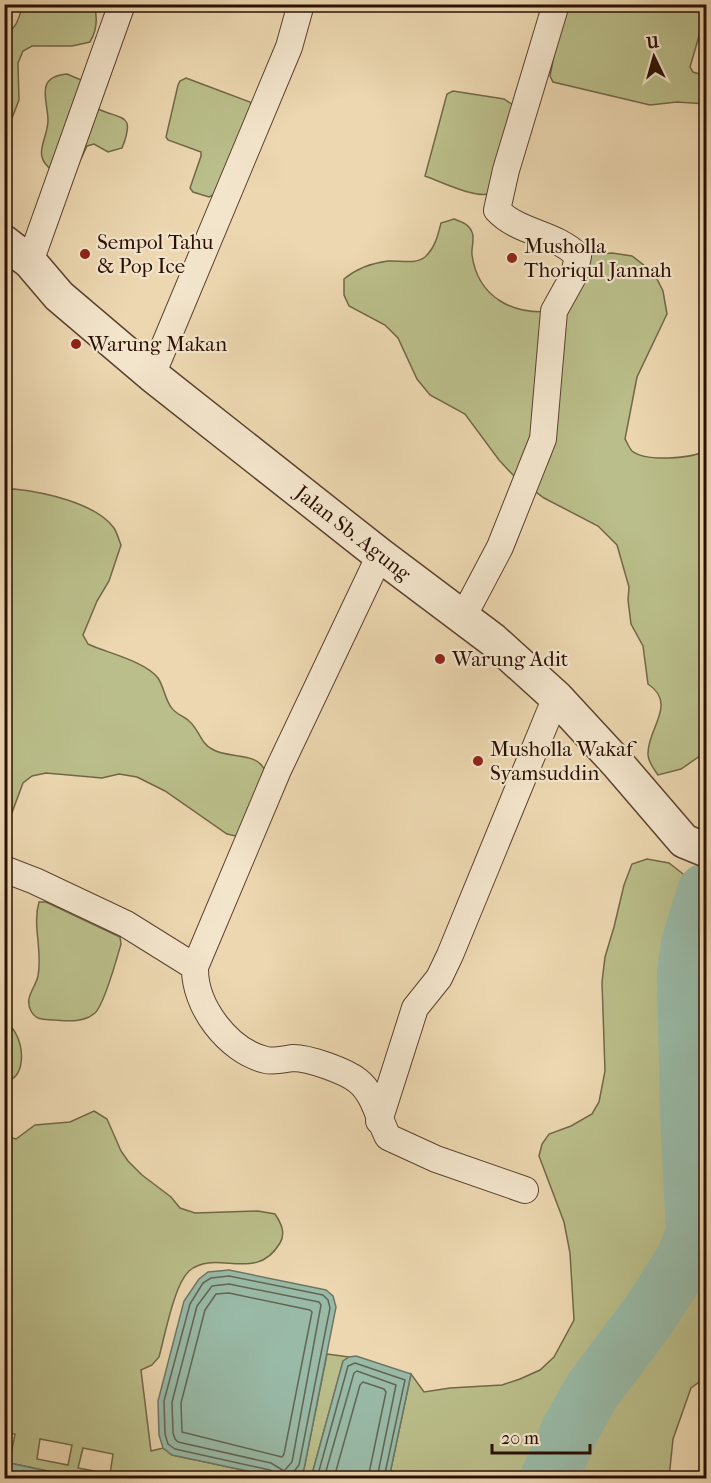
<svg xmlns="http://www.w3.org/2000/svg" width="711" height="1483" viewBox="0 0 711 1483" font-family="'IM FELL French Canon',serif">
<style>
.green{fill:#babe8a;stroke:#726746;stroke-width:1.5;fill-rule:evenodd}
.water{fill:#99baa7;stroke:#6d7665;stroke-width:1.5}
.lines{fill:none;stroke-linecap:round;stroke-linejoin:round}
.shore{stroke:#626555;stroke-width:1.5}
.river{stroke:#99baa7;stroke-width:58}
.minor-casing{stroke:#5b422e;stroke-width:28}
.tertiary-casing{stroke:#5b422e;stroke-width:36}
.minor{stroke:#f3e5cc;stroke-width:26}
.tertiary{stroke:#f3e5cc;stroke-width:33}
.poi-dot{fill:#8f2418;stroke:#f3e5cc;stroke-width:2}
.labels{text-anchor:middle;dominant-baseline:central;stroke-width:4.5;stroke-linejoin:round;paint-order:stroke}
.poi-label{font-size:21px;fill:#2b1003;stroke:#f3e5cc;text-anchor:start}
.street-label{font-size:21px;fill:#2b1003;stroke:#f3e5cc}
</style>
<rect width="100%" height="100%" fill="#ecd7b0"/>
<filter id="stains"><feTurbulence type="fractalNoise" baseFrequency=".00333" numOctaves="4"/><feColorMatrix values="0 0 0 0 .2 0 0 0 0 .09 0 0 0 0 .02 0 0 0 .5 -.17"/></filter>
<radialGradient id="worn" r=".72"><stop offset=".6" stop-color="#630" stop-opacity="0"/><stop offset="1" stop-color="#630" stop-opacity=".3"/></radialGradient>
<!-- green -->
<path class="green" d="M23,5H94C98,18 97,30 90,42L72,46H32L23,51L18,63L19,100L12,118L5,127V33C17,30 19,16 23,5Z
M564,5H636L671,10L691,5L703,7L706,12L690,67L693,72L706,76V104L677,102L650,105L553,82L550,76Z
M67,74L86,82L98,109C122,120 136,113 122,148L108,152L94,144L87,146L78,165L53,171C31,155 47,142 48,121C48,100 34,77 67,74Z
M186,78L250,102L252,106L215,194L209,197L193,192L190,188L201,156V152L168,140L166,137L178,85L180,81Z
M453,91L504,99L513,105L491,193C478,200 439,181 425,176L447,94Z
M454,219C462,222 469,224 472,232C475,239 471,248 472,255C478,298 514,316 554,311L578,256L612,253L632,256L654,273L663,291L667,314L637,377L625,439C627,442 629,448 632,451C646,462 692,459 706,450V756H700L681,769L658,775C654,769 648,762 648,754C647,729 678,704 648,684L643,646L631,624L628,600L629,587L617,545L598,526L544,498L513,475L499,460L465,414L430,395L417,379L398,338L385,325L349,306L344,295V279C356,269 372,263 388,261C399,260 415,265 425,257C435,248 438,235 441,223Z
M14,489C43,492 96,503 114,528C117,533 119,540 121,545L109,581L97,601L83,635L88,644C107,653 145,661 158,678C164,687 165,699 171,707C175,714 184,716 189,721C199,729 200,743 212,749C229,760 260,750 266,774L244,830L236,836L227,834L165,791L137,777L119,774L102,778L46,773L32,776L23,783L7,826L5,828L4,490Z
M647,859L669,863L706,892V1377L691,1388L673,1439L669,1478H389L411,1374L424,1392L450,1388L502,1385L520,1379L540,1370L554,1357L574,1320L570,1253L564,1222L539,1156L542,1144L549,1134L571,1126L592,1114L599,1102L605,1071L602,982L605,957L614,927L624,885L632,864Z
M39,902H46L120,937L121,944C117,958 104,1005 95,1013C83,1023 68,1021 55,1020C45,1019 36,1021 31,1011C24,997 35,989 38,976C43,951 32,926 39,902Z
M4,1023C8,1025 13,1028 15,1032C24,1048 26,1077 5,1082Z
M94,1111L107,1119L121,1151L128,1161L142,1175L171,1197L180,1208L195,1213L258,1211L275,1214C281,1223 286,1233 280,1243C256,1284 216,1248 189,1271C174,1285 165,1335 159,1357L152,1365L141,1370L151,1451L163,1448L172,1455L281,1478H142L125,1475L124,1478H80L5,1462V1454L11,1455L15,1434L4,1432V1162L8,1153L5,1136L16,1139L35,1125L70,1122ZM40,1439L72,1445L68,1465L37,1459ZM83,1448L113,1454L110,1474L78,1468Z
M327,1354L349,1357L343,1362L311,1478H290L297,1477L304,1469Z"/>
<!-- water -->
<path class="water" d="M229,1270L326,1290L333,1296L336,1307L304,1469L297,1477L281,1478L172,1455L163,1448L159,1435L158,1401L184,1301L199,1279L208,1272Z
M356,1356L411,1374L389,1478H311L343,1361L349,1357Z
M5,1462L80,1478H5Z"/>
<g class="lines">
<!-- shore -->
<path class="shore" d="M229,1284L319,1302L321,1305L292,1462L284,1471L271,1463L178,1442L175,1439L173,1433L172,1402L197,1306L212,1286Z
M229,1293L310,1310L312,1312L284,1454L282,1457L182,1432L181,1403L205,1310L216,1294Z
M275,1478L274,1473L270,1470L175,1449L168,1444L165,1434L164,1401L190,1304L203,1283L211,1278L229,1276L323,1295L328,1300L330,1308L299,1465L292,1474V1478
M317,1478L348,1366L355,1363L405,1380L384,1478
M324,1478L354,1373L357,1371L396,1385L377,1478
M334,1478L360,1385L363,1382L384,1389L386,1392L368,1478"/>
<!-- river -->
<path class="river" d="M549,1478L570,1430L592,1391L649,1315L686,1257L695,1232L689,1115L686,972L690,944L706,892"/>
<defs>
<path id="minor" d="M30,262L122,4
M152,375L289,47L301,4
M463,617L500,547L543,439L554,311L574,275L578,256C556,233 518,233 497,210L506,170L556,4
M4,869L35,881L126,924L195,967C194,1006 228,1051 266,1060C274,1062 285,1059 293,1058C309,1058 346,1071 358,1081C374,1093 379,1120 388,1137L436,1159L525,1190
M195,967L278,770L380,555
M379,1121L415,1008L439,978L450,955L556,697"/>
<path id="tertiary" d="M4,242L30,262L59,296L152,375L380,555L493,640L556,697L617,763L684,841L706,850"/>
</defs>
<!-- minor casing -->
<use href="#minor" class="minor-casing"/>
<!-- tertiary casing -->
<use href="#tertiary" class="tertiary-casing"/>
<!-- minor -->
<use href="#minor" class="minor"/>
<!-- tertiary -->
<use href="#tertiary" class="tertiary"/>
</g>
<!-- markers -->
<g class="poi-dot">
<circle cx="85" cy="254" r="6"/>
<circle cx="512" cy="258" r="6"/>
<circle cx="76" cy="344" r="6"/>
<circle cx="440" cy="659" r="6"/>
<circle cx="478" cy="761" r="6"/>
</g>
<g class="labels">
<!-- poi labels -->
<g class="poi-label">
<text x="97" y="242">Sempol Tahu<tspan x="97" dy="24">&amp; Pop Ice</tspan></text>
<text x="524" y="246">Musholla<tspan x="524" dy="24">Thoriqul Jannah</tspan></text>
<text x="88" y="344">Warung Makan</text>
<text x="452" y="659">Warung Adit</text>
<text x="490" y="749">Musholla Wakaf<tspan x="490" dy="24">Syamsuddin</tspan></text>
</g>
<!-- street labels -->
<g class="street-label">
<text transform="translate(353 533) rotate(38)">Jalan Sb. Agung</text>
</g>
</g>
<!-- margin -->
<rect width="711" height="1483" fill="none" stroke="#ecd7b0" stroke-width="24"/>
<rect x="6" y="6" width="699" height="1471" fill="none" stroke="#2b1003" stroke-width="3"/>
<rect x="12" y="12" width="687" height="1459" fill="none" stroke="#2b1003" stroke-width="1.5"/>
<!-- north arrow -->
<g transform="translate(654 57) rotate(355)" stroke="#f3e5cc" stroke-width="4.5" paint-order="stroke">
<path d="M0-4.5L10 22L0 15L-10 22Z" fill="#2b1003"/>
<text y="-9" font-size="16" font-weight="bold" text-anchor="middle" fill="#2b1003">U</text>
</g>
<!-- scale -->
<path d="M492 1444v9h98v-9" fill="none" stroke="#2b1003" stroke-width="3"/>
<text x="501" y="1444" font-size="18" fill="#2b1003" stroke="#f3e5cc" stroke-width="4.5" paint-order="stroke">20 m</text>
<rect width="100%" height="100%" filter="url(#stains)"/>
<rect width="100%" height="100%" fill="url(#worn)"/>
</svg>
